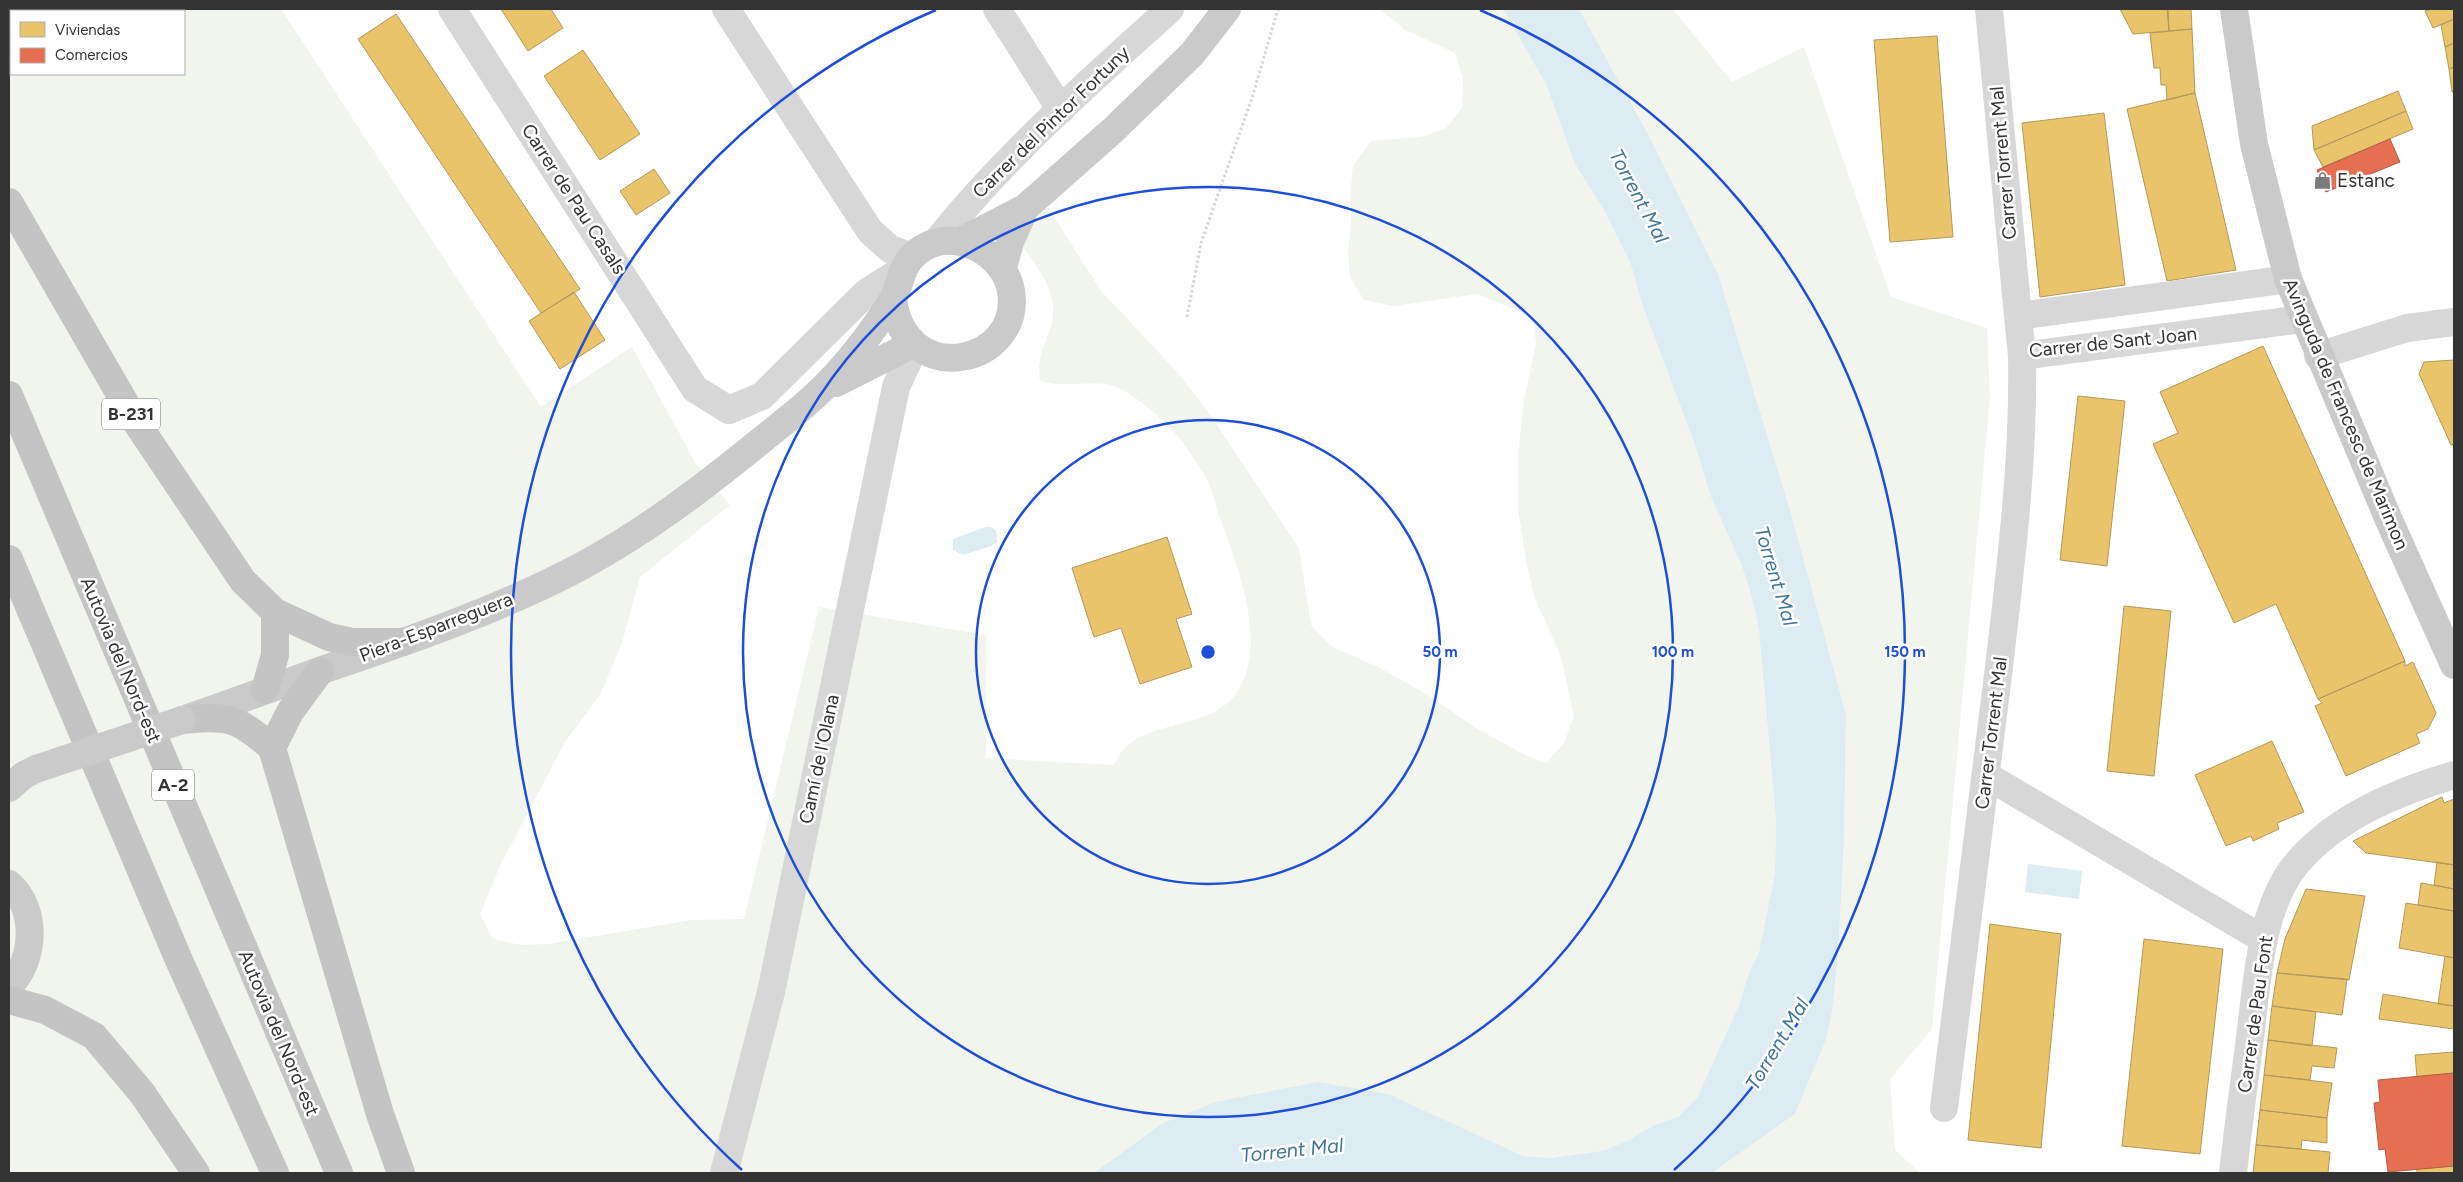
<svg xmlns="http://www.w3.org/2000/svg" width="2463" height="1182" viewBox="0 0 2463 1182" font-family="Figtree,sans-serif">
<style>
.green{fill:#f1f5ed;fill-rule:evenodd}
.water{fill:#ddebf3}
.homes{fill:#e9c46a;stroke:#b2985a}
.shops{fill:#e76f51;stroke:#b15d48}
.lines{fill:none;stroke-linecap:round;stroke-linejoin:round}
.path{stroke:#d6d6d6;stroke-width:3;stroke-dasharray:2.5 2.5;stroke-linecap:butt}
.minor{stroke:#d7d7d7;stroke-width:28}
.major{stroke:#cacaca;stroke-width:28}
.highway{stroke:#c4c4c4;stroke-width:28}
.major-bridge{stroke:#cacaca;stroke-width:28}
.ring{fill:none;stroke:#1d4ed8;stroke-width:2.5}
.labels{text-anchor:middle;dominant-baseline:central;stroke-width:5;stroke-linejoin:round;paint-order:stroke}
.shield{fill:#fff;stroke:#707070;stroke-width:1}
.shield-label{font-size:18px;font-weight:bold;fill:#333}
.street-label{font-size:19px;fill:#333;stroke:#fff}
.poi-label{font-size:19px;fill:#333;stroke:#fff;text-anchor:start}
.water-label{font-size:20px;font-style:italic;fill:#3f7597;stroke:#fff}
.centre{fill:#1d4ed8;stroke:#fff;stroke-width:2.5}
.ring-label{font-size:15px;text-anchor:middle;font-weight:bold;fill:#1d4ed8;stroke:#fff;stroke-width:5;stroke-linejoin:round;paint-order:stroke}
</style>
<rect width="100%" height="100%" fill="#fff"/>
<!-- green -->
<path class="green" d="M9,9H281L541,407L632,347L695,462L730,505L640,577L622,643L600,695L565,742L500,866L480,914L493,939L521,945L548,944L691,920L744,919L819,607L986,635V758L1114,765C1134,716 1204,734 1234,696C1271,650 1238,567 1220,518C1216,508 1214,496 1210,486C1204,473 1194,459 1186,447C1170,424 1148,406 1125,391C1099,375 1068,390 1040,381C1036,362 1044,347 1050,329C1063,295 1035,264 1016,238L1048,207L1101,291L1178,373L1209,413L1299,548L1311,625L1331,646L1380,668L1428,695L1476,728L1523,754L1546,763L1564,743L1574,716L1560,654L1534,596L1527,566L1518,508V454L1524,399L1536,344L1533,317L1477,294L1394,306L1364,300L1350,278L1348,251L1351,222L1350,194L1353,166L1371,141L1421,137L1446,128L1462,108L1463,79L1455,53L1404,29L1380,9H1503L1546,84L1575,164L1604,210L1631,265L1642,304L1695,445L1711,497L1742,566L1752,598L1759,630L1776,820L1775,873L1759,952L1747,978L1740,1003L1697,1098L1678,1117L1652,1126L1629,1140L1603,1151L1550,1158L1523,1156L1467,1131L1215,1102L1161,1124L1094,1173H9ZM11,11H184V74H11Z
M1579,9H1673L1732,82L1804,47L1891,297L1987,328L1990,397L1932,1029L1890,1079L1895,1150L1920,1173H1712L1795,1114L1826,1040L1832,1012L1838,956L1844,842L1846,714L1790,510L1718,274L1649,136Z"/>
<!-- water -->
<path class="water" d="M1503,9H1579L1649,136L1718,274L1790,510L1846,714L1844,842L1838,956L1832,1012L1826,1040L1795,1114L1712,1173H1094L1161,1124L1215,1102L1318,1082L1388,1094L1523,1156L1550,1158L1603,1151L1629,1140L1652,1126L1678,1117L1697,1098L1740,1003L1747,978L1759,952L1775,873L1776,820L1759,630L1752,598L1742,566L1711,497L1695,445L1642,304L1631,265L1604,210L1575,164L1546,84Z
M985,527H990L996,530L997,542L991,546L963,555L953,550V539Z
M2028,864L2082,871L2079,899L2025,892Z"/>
<!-- homes -->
<path class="homes" d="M501,9H551L563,28L528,51Z
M2120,9H2168L2169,31L2133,34Z
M2167,9H2191L2192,29L2169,31Z
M2431,9H2454V19L2433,28L2425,11Z
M396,14L580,289L541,313L358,39Z
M2454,19V43L2445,47L2441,25Z
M2192,29L2195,93L2167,100L2166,85H2161L2160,68H2154L2150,33Z
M1937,36L1953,237L1890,242L1874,40Z
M2454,43V67L2449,69L2445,47Z
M583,50L640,134L600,160L544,76Z
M2454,67V92H2452L2449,69Z
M2398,91L2406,111L2314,150L2312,126Z
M2195,93L2236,270L2167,281L2127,109Z
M2406,111L2413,129L2323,167L2314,150Z
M2104,113L2125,285L2040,297L2022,123Z
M654,169L670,193L636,215L620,191Z
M574,292L605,340L560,369L529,321Z
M2263,346L2405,661L2318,699L2276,604L2234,623L2153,444L2178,433L2160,392Z
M2454,360V444L2451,445L2419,374L2424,362Z
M2078,396L2125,401L2107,566L2060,560Z
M1167,537L1192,614L1176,619L1192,667L1140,684L1121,628L1094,637L1072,568Z
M2124,606L2171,611L2154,776L2107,771Z
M2405,661V666L2413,662L2436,713L2428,729L2416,734L2420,743L2346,776L2315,706L2322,703L2318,699Z
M2272,741L2304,812L2277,823L2279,829L2253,841L2251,836L2226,846L2195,775Z
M2442,797L2444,803L2454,799V865L2366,853L2353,841Z
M2437,862L2454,865V889L2434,885Z
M2421,883L2454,889V911L2418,905Z
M2306,889L2365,896L2349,980L2277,973L2285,939Z
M2406,903L2454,911V958L2399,948Z
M1990,924L2061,934L2041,1148L1968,1140Z
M2144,939L2223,949L2200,1154L2122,1146Z
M2445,956L2454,958V1006L2438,1004Z
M2277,973L2347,979L2342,1015L2272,1006Z
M2383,994L2454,1006V1029L2379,1019Z
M2272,1006L2316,1012L2312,1046L2268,1040Z
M2268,1040L2337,1048L2334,1068L2312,1066L2310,1080L2264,1075Z
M2454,1052V1073L2417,1077L2415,1055Z
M2264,1075L2332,1083L2327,1118L2260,1110Z
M2260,1110L2327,1118V1143L2302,1140L2301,1149L2256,1145Z
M2256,1145L2330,1152L2328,1173H2253Z
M2454,1166V1173H2417V1169Z"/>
<!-- shops -->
<path class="shops" d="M2390,139L2400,162L2326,192L2317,170Z
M2454,1073V1166L2388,1172L2385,1149L2379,1150L2374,1103L2380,1102L2378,1080Z"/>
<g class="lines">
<!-- path -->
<path class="path" d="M1187,317L1201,243L1252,98L1278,9"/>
<!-- minor -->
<path class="minor" d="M452,9L695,389L729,410L762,396L867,292L902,270
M726,9L870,231L890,249L912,257
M997,9L1061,110
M1989,9L2018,316
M937,241C1005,156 1089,82 1170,9
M2288,279L2018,316L2022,356L2303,319
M2318,356L2407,328L2454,322
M1987,776L2263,939
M1944,1108C1963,961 1982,814 1999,667C2011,564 2024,460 2022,356
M724,1173L771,992L896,387L915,346
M2233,1173C2238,1128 2244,1083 2250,1038C2257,984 2260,905 2298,862C2338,816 2397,792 2454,775"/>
<!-- major -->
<path class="major" d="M2234,9L2254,144L2288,279L2388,518L2454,665
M961,241L1025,208L1112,131L1192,54L1227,9
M1003,268L1010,242L1025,208
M836,383L913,344
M188,718C234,702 280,685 325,669C411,640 498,610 578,568C659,525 729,467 800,409C835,380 865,343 890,304C903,284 898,263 923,248C957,227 1005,254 1011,291C1023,364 906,391 893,300
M9,788L24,775L36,769
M9,884C38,909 35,961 9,986"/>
<!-- highway -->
<path class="highway" d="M9,202L136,422L243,581L275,612L329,637L352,642H403
M9,395L339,1173
M9,559L178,958L275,1173
M265,690L275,655V612
M182,720C228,715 238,718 272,748L380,1114L401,1173
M272,748L290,712L320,671
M9,1000L45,1010L94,1036L142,1093L196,1173"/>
<!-- major-bridge -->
<path class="major-bridge" d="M36,769L182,720"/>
</g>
<!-- distance rings -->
<g class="ring">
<circle cx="1208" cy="652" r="232"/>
<circle cx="1208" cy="652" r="465"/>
<path d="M742 1170A697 697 0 0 1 936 10M1480 10A697 697 0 0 1 1674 1170"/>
</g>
<!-- icons -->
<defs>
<symbol id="shop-bare" viewBox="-9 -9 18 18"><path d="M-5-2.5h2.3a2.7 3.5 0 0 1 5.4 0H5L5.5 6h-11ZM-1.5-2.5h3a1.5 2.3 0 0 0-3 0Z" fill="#7a7a7a" stroke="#fff" stroke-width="2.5" paint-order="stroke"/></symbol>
</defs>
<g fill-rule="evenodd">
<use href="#shop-bare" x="2310" y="168" width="25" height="25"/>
</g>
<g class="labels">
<!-- shield labels -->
<g class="shield">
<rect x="102" y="398.5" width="58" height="31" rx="4"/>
<rect x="152" y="769.5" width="42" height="31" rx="4"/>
</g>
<g class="shield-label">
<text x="131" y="414">B-231</text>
<text x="173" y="785">A-2</text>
</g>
<!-- street labels -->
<g class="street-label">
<text transform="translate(1051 122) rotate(-44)">Carrer del Pintor Fortuny</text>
<text transform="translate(2003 163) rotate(-95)">Carrer Torrent Mal</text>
<text transform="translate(574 199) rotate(57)">Carrer de Pau Casals</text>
<text transform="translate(2113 342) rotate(-6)">Carrer de Sant Joan</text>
<text transform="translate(2346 414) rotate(67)">Avinguda de Francesc de Marimon</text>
<text transform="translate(436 627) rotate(-21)">Piera-Esparreguera</text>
<text transform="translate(121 660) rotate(67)">Autovia del Nord-est</text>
<text transform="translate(1991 733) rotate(-83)">Carrer Torrent Mal</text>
<text transform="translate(819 759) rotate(-78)">Camí de l'Olana</text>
<text transform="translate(2255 1014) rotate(-82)">Carrer de Pau Font</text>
<text transform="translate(279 1033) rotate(67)">Autovia del Nord-est</text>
</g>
<!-- poi labels -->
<g class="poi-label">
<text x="2337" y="180">Estanc</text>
</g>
<!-- water labels -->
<g class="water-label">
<text transform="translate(1639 196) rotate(62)">Torrent Mal</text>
<text transform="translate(1776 576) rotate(73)">Torrent Mal</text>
<text transform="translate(1777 1044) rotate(-59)">Torrent Mal</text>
<text transform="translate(1292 1150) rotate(-6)">Torrent Mal</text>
</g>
</g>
<circle cx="1208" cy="652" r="8" class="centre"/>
<g class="ring-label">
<text x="1440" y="657">50 m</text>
<text x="1673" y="657">100 m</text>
<text x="1905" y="657">150 m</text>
</g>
<!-- border -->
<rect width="2463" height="1182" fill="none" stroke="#333333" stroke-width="20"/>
<!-- legend -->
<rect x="10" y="10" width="175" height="65" fill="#ffffff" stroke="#adadad"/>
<rect x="20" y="22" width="25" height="15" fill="#e9c46a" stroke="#adadad"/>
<text x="55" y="35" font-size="15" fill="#333333">Viviendas</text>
<rect x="20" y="48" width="25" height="15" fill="#e76f51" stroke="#adadad"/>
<text x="55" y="60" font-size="15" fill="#333333">Comercios</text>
</svg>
